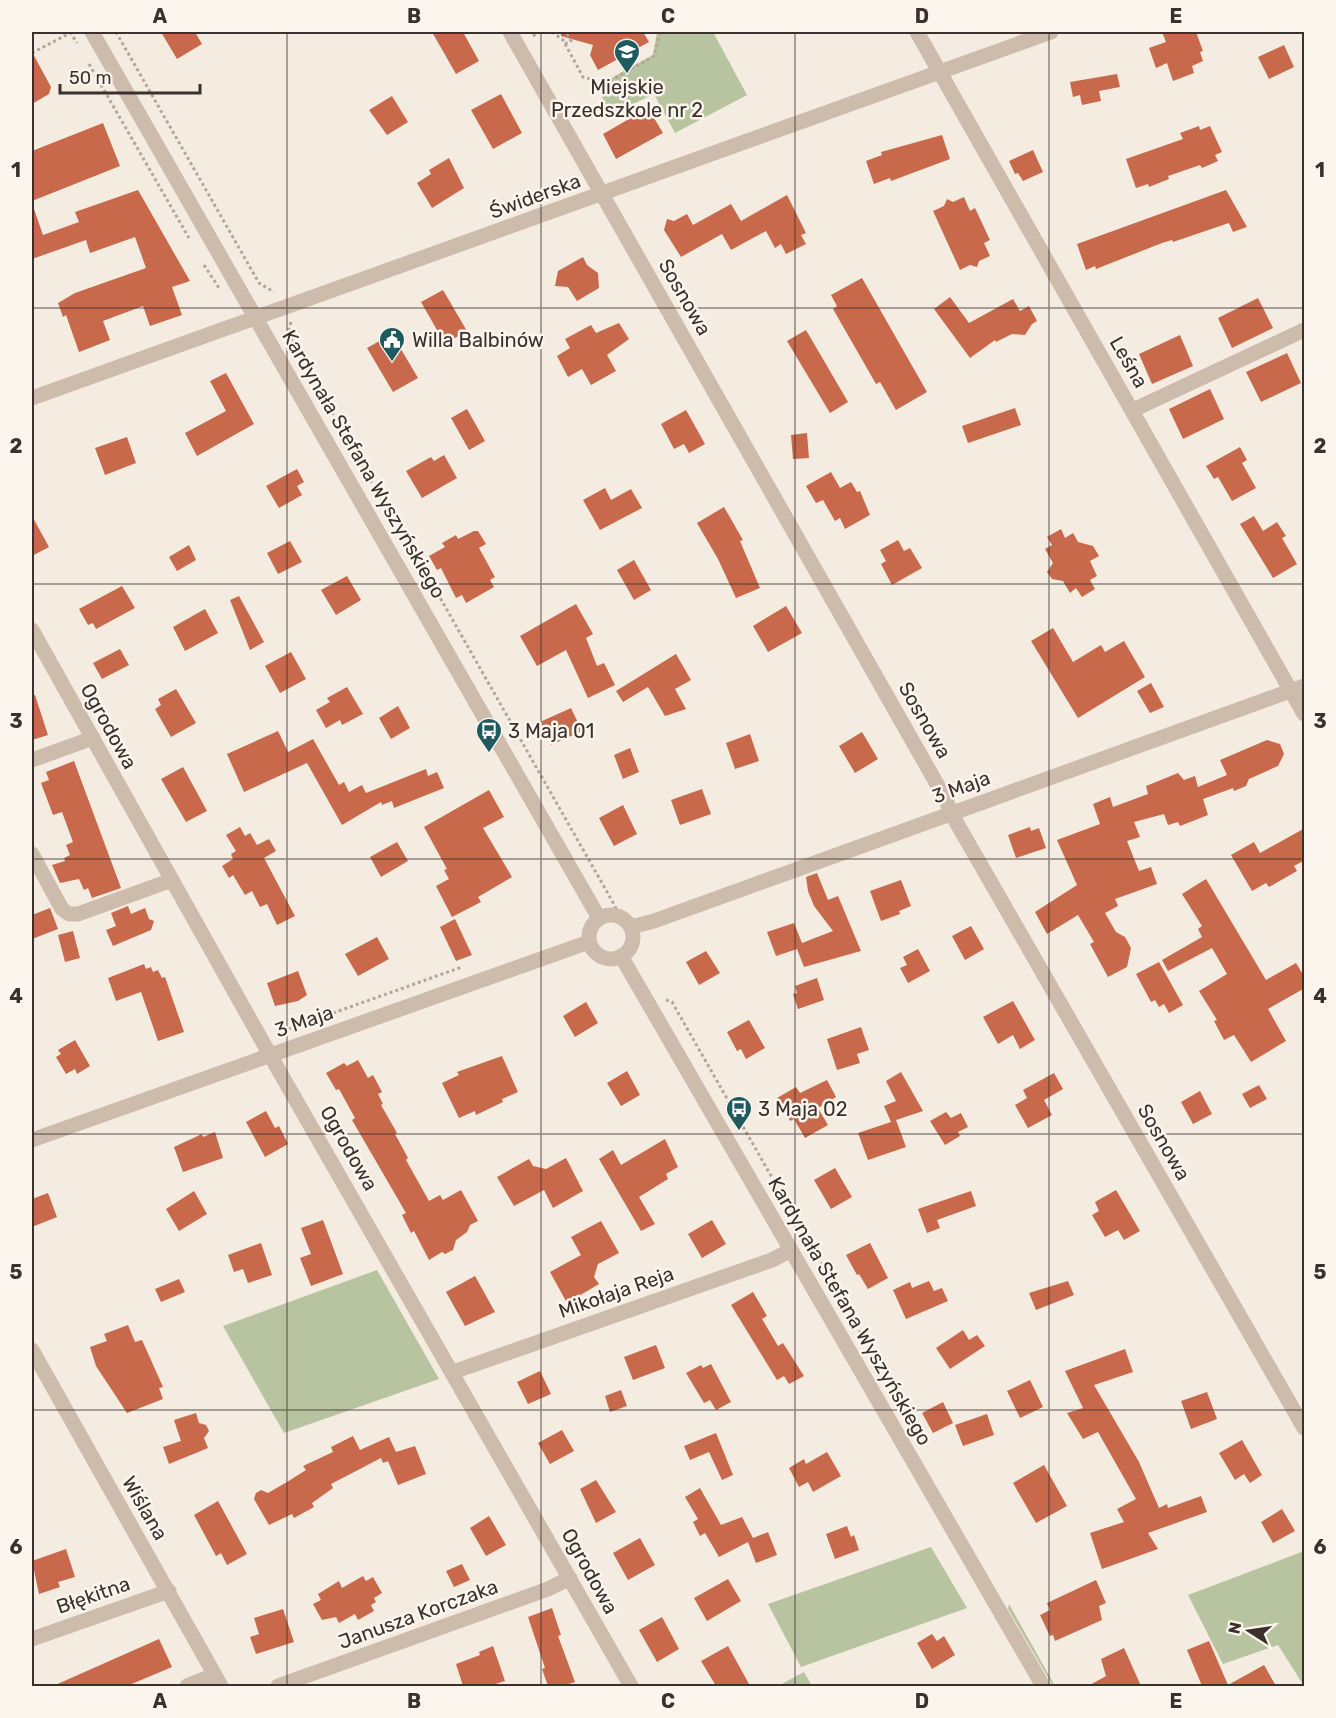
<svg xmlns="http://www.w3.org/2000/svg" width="1336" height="1718" viewBox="0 0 1336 1718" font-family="Rubik,sans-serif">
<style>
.green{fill:#b8c4a0}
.building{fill:#c8694b}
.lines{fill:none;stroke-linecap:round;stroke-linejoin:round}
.path{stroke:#b9a596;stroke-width:3;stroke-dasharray:3 3;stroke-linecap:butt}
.minor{stroke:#cdbbac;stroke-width:15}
.grid{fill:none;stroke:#3b302b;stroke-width:1.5;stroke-opacity:0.55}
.labels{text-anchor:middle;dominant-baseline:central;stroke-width:5;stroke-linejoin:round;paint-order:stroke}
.poi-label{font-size:20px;fill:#3b302b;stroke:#fbf5ee;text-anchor:start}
.street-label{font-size:20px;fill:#3b302b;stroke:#fbf5ee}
.neatline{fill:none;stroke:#3b302b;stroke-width:2}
.grid-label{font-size:20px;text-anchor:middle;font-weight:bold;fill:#3b302b}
</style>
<rect width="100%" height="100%" fill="#f4ebe1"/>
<!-- green -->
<path class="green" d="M657,32H713L747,95L675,133L654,94L610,115L597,86L653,55Z
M377,1270L439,1379L284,1433L223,1326Z
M931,1547L967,1608L801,1667L768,1604Z
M1304,1551V1686L1278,1645L1223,1664L1188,1595Z
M1009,1604L1055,1686H1053L1008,1609Z
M804,1672L812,1686H778Z"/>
<!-- building -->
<path class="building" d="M161,32H195L202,44L177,59Z
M432,32H463L479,61L456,74Z
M561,32H643L649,42L598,70L590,55L593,45L561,36Z
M1162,32H1196L1203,51L1200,52L1203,61L1192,66L1194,73L1173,81L1167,63L1156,68L1149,48L1166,42Z
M1284,45L1294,67L1269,79L1258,57Z
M32,52L51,87L49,94L32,104Z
M1117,74L1120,87L1099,91L1101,101L1082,105L1080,95L1073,97L1070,82Z
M501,94L522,133L493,149L471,110Z
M392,96L408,122L387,135L369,110Z
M648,108L663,133L616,159L603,134Z
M103,123L120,166L32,201V151Z
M1199,126L1200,130L1210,126L1222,152L1215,155L1218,161L1202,168L1200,165L1168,176L1169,179L1149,187L1148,184L1136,188L1126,159L1183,139L1180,133Z
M942,135L950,159L891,181L890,178L874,184L866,161L882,155L881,152Z
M1033,150L1043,172L1023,181L1018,173L1015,174L1009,161Z
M449,158L464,188L432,208L417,183L431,174L429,170Z
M138,190L190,281L172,287L182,315L150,326L143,306L103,321L110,340L79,352L66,315L63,317L58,303L75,293L146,268L135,237L90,253L86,240L32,259V209H34L43,235L79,222L75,212Z
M1226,190L1247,227L1233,232L1229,223L1173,242L1172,240L1162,243L1096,269L1095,266L1086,270L1077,244Z
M787,195L806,233L801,235L806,244L786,254L781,244L775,248L766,231L731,250L722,234L681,257L664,230L667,219L674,221L687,214L693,225L731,204L741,221Z
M964,197L970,211L975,208L990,240L984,243L990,256L979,261L977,267L970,265L960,270L933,211L944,206L947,199L953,202Z
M583,257L587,265L598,273L599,288L577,301L568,287L555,286L558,271Z
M862,278L927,392L896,410L880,382L876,384L833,309L837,306L831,295Z
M443,290L467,331L445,344L421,302Z
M950,297L969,323L1013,299L1020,311L1029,306L1037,321L1032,324L1025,335L1012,334L996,342L995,340L970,358L934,309Z
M1258,298L1273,328L1232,348L1218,318Z
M619,323L629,339L607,355L616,371L591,385L582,369L568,377L557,356L570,348L565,339L591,325L596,333Z
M806,330L848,402L830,413L787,341Z
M392,334L418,378L393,392L367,348Z
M1180,335L1193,366L1152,384L1139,354Z
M1287,353L1301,383L1261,402L1246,372Z
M226,373L254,424L197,456L185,433L226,411L210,381Z
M1210,389L1224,419L1183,439L1169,409Z
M1015,408L1021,425L968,443L962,426Z
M467,409L485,441L469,450L451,418Z
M686,410L705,444L689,453L684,444L674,449L661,424Z
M807,433L809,458L793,459L791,435Z
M127,437L136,463L105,475L95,448Z
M1240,447L1247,460L1242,463L1256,488L1232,501L1218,477L1214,479L1206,466Z
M444,455L457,478L422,498L406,471L431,457L434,461Z
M297,469L304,482L297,486L302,495L279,508L266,486Z
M831,472L840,488L851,482L857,492L860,491L870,515L845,529L840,518L835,521L823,500L816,503L806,486Z
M605,488L611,500L631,489L642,508L600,530L583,500Z
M724,507L743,540L740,541L760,588L736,598L718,559L697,523Z
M32,516L49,547L32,556Z
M1254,516L1263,531L1277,522L1286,536L1282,538L1297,564L1273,578L1240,524Z
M1061,529L1065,538L1073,533L1078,542L1093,546L1099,556L1090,561L1097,576L1090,580L1095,589L1082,597L1076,588L1070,593L1063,581L1052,579L1047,572L1053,563L1045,549L1052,545L1047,537Z
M474,531H478L486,544L479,548L495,577L490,580L494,587L466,603L462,595L456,598L441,568L437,570L429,556L445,547L442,543L456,535L458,539Z
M898,540L904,551L910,548L922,568L892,585L881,564L886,561L880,550Z
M290,541L302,562L278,574L267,553Z
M189,545L196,560L177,571L169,557Z
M634,560L651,590L634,600L617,570Z
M347,576L361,600L336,615L321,590Z
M122,586L135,608L96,629L93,623L88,625L79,609Z
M239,596L264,642L250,650L230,600Z
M576,604L593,634L586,638L597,666L604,663L615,685L588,698L566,650L537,666L520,636Z
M786,606L802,633L768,652L753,626Z
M205,609L218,633L185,651L173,627Z
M1053,628L1073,662L1101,645L1105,652L1124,641L1145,677L1078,718L1031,641Z
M120,649L129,665L102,679L93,663Z
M291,652L306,679L280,693L265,666Z
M676,654L691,680L675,689L686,709L665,716L648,687L623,702L616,691Z
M1151,683L1164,707L1150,713L1137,691Z
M347,687L363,714L342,725L340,720L326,728L316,710L330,702L327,698Z
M176,689L196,723L171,737L155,709L161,705L158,699Z
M32,695H35L48,735L32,740Z
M398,706L410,728L391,739L379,718Z
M571,708L582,731L551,745L540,722Z
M278,731L288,752L313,739L339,785L344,782L349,792L362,785L366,793L426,769L428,776L437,772L444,788L394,808L392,801L382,805L381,802L342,825L307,763L244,792L227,754Z
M862,732L878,759L855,773L839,746Z
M750,734L759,761L735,769L726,743Z
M1267,740L1280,744L1284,754L1278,766L1249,779L1246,786L1234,791L1233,788L1203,799L1208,815L1180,826L1178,822L1168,825L1164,814L1134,822L1140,837L1127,841L1139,871L1151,867L1157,884L1115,899L1118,906L1105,913L1116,932L1125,937L1131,948L1127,967L1108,977L1090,944L1094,942L1078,915L1047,934L1035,912L1077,885L1057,840L1100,824L1093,804L1110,797L1113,807L1148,794L1146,786L1178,773L1184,780L1195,776L1198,787L1227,775L1220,760Z
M630,748L639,772L623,779L614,755Z
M74,761L121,888L92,898L88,888L84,890L79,879L60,883L52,865L65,861L64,858L70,855L66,845L73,842L62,812L53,815L41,783L49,780L46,772Z
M183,767L207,811L186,822L161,779Z
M702,789L711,814L680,825L671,800Z
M489,790L504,817L483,828L512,877L478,897L481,902L452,917L436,886L449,879L444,870L447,869L424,827Z
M623,805L637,834L614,846L599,818Z
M240,827L245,836L250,833L257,845L269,839L276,851L264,858L295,916L277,925L267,904L260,907L252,891L245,895L233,875L229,878L222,866L233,859L231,854L236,851L226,835Z
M1030,827L1031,831L1039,828L1046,848L1016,858L1008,835Z
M1305,828V860L1294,866L1297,871L1269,887L1266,883L1252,891L1231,855L1254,842L1260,853Z
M397,842L408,861L381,877L370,857Z
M817,873L828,900L838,896L861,951L804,967L797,949L776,956L767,932L794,923L802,943L833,931L814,906L808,891L806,877Z
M1206,879L1266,980L1296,963L1305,978V988L1268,1009L1286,1041L1251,1062L1234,1035L1224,1040L1214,1021L1217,1020L1199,991L1227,974L1212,948L1168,971L1162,960L1202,937L1198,929L1202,926L1182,894Z
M901,880L911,906L899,911L900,914L881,921L870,891Z
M128,906L131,914L145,908L149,919L154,921L151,930L113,946L106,930L116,926L111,913Z
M50,908L58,929L32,939V915Z
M455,919L472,955L456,961L440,927Z
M971,926L984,949L965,960L952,936Z
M73,931L80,958L65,962L58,935Z
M377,937L389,959L358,976L345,954Z
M918,949L930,971L908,983L900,968L907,965L903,957Z
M706,951L720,973L699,985L686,962Z
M1159,962L1183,1005L1169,1013L1164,1004L1159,1007L1155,1000L1151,1002L1136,974Z
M144,964L146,969L151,967L153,972L158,970L162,978L165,977L184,1032L158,1041L141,992L116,1001L108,978Z
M298,971L307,995L298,1001L275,1006L267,983Z
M817,978L824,1000L798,1009L793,994L797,993L795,986Z
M1013,1001L1035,1040L1020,1049L1013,1035L998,1044L983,1017Z
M586,1002L598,1023L575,1037L563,1016Z
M749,1020L765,1048L746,1059L741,1049L737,1051L727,1032Z
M861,1027L869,1050L857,1054L860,1063L837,1070L827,1039Z
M75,1040L90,1066L77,1074L75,1069L66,1074L56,1057L61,1054L58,1050Z
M502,1056L518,1092L502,1099L503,1102L476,1115L475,1111L459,1118L442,1083L459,1075L457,1072Z
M358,1060L368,1078L373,1075L382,1092L378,1094L383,1104L381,1105L397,1133L395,1134L408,1158L406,1160L429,1201L440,1195L443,1200L461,1190L478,1221L470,1225L467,1232L456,1240L453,1250L445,1254L442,1252L429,1260L414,1231L411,1233L402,1215L406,1213L352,1120L355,1118L339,1089L336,1090L326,1073L344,1063L347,1066Z
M627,1071L640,1095L621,1106L607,1083Z
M901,1072L923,1111L896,1120L906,1147L868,1160L858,1133L891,1122L884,1106L896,1101L886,1081Z
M1054,1073L1063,1089L1044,1100L1052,1115L1028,1128L1015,1105L1027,1098L1023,1090Z
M827,1080L836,1097L818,1108L828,1125L805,1138L794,1119L790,1121L777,1098L796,1087L800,1093Z
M1259,1085L1267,1099L1250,1108L1242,1094Z
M1200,1091L1212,1114L1193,1124L1181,1102Z
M266,1111L275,1128L279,1126L288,1144L265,1157L246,1122Z
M946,1112L951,1118L961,1113L968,1127L958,1132L960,1136L945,1145L930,1121Z
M215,1132L223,1158L183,1172L174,1147L202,1134L203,1137Z
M665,1139L678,1167L666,1174L668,1179L639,1197L655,1224L641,1231L599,1159L613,1150L621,1165Z
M566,1158L583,1191L553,1208L544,1190L514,1206L497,1177L529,1159L533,1166L546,1169Z
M835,1168L852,1197L831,1209L814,1180Z
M1116,1190L1140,1231L1124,1240L1118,1230L1105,1237L1092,1215L1099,1211L1095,1202Z
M194,1191L207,1214L179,1231L166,1209Z
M971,1191L976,1206L937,1220L940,1228L927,1233L918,1209Z
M48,1193L57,1217L32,1227V1199Z
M323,1220L343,1274L311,1286L300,1258L311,1254L301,1228Z
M712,1220L726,1244L702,1258L688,1234Z
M601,1221L619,1253L598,1264L594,1277L599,1284L567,1303L550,1272L581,1255L571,1237Z
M261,1243L272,1275L248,1283L243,1269L234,1272L228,1255Z
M870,1243L888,1278L868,1289L859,1274L857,1275L846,1255Z
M475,1276L495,1312L465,1326L446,1292Z
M179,1279L185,1292L161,1302L155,1289Z
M929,1281L934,1291L942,1288L948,1301L906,1319L893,1290L910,1282L912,1288Z
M1068,1281L1074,1295L1036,1310L1029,1293Z
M753,1292L767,1316L762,1319L778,1346L783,1343L804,1376L789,1384L784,1376L777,1380L731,1305Z
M128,1325L135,1342L142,1340L163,1387L159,1388L163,1399L127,1413L96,1366L90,1347L107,1341L104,1334Z
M963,1330L969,1340L977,1335L985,1346L950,1369L936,1348Z
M656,1345L665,1368L633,1380L624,1357Z
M1125,1349L1133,1372L1094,1385L1139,1462L1159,1508L1167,1504L1168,1508L1201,1496L1207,1512L1148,1533L1158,1549L1102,1569L1090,1533L1124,1522L1117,1509L1136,1499L1098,1432L1083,1439L1067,1413L1083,1408L1065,1371Z
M711,1364L731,1402L716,1410L710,1400L704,1403L686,1373L701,1365L703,1368Z
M540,1371L551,1394L528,1404L517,1382Z
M1030,1380L1043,1407L1020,1418L1007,1391Z
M621,1390L627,1406L610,1412L605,1396Z
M1207,1392L1217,1419L1191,1429L1181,1401Z
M943,1402L953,1423L933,1433L922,1413Z
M196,1413L199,1423L206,1425L209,1431L204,1438L208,1448L169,1464L163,1447L181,1441L174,1420Z
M987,1414L994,1435L963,1446L955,1425Z
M562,1430L574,1451L550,1464L538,1443Z
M716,1433L733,1475L722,1480L709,1452L690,1460L684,1446Z
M353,1436L360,1450L389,1437L396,1452L415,1446L426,1474L398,1485L388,1461L383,1463L381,1458L331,1484L333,1488L312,1503L314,1507L294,1518L292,1514L269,1525L254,1499L256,1493L261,1490L268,1493L287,1482L306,1470L303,1466L333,1452L331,1447Z
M1242,1440L1262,1475L1250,1483L1244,1474L1235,1480L1219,1453Z
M827,1452L841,1476L813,1492L808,1482L799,1487L789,1468L804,1459L806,1464Z
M1044,1465L1067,1506L1036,1523L1013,1483Z
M596,1480L616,1512L596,1523L580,1489Z
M700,1488L721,1525L742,1517L753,1538L768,1532L777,1555L756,1563L748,1542L719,1557L705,1533L700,1536L693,1522L698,1519L685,1497Z
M218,1501L247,1554L227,1565L221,1553L216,1556L194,1515Z
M1282,1509L1295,1531L1273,1543L1261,1522Z
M489,1516L506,1545L486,1556L470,1528Z
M847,1526L851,1537L854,1535L859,1550L835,1559L826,1534Z
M640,1538L655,1565L628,1580L613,1553Z
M66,1549L75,1577L58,1582L60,1587L39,1594L32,1561Z
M462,1564L470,1580L454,1587L446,1571Z
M363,1576L366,1581L373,1577L382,1593L374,1598L376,1602L371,1605L374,1611L358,1620L355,1614L339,1623L336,1617L322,1620L313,1604L321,1600L318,1594L339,1581L342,1588Z
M728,1579L741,1601L707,1621L694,1598Z
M1096,1580L1106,1603L1099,1606L1102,1620L1055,1641L1053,1635L1050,1636L1040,1615L1050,1610L1047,1603Z
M552,1608L561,1635L558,1636L575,1682L562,1686H548L542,1669L545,1668L528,1617Z
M283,1609L294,1642L256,1654L250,1637L259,1634L254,1618Z
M662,1617L679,1649L657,1662L639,1630Z
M932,1634L937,1641L944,1636L955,1655L932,1669L917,1643Z
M159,1639L172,1667L127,1686H53Z
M1209,1641L1228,1685L1264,1665L1276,1686H1202L1187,1650Z
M493,1646L505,1681L489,1686H463L456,1664L480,1655L479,1652Z
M728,1646L743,1673L750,1686H716L701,1661Z
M1124,1648L1141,1686H1088L1106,1676L1101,1659Z"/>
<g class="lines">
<!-- path -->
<path class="path" d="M70,32L77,43
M116,32L259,283L274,292
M552,32L563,40L583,77L606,83L654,56L660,32
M533,36L540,32
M565,44L571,41L566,32
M32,53L70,33
M618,59L626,72
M89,64L189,238
M204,265L219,288
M291,322L288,333L411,553
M423,574L434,587L615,906L619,916
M666,1000L672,1002L860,1332
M277,1030L280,1032L462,967"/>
<!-- minor -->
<path class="minor" d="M92,32L599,918
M510,32L946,800L951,813L1304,1428
M917,32L1304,714
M32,398L1051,32
M1133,410L1304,330
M32,630L270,1055L631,1686
M32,760L93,738
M32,854L62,909L69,914H78L172,880
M589 937a22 22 0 1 1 44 0a22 22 0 1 1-44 0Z
M631,927L654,921L1304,686
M621,956L1043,1686
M32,1140L589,942
M32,1350L221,1686
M453,1372L772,1260L791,1250
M32,1639L169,1591
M187,1686L214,1675
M278,1686L548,1589L570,1578"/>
</g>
<!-- grid -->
<path class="grid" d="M287,32V1686M541,32V1686M795,32V1686M1049,32V1686M32,308H1304M32,584H1304M32,859H1304M32,1134H1304M32,1410H1304"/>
<!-- icons -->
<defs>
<symbol id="school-pin" viewBox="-11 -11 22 30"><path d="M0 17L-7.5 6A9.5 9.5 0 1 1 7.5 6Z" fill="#1f5a5e" stroke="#fbf5ee"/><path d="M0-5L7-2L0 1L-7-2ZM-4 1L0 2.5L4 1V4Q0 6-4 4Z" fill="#fff"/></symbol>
<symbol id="civic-pin" viewBox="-11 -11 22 30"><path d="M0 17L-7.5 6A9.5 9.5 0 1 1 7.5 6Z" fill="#1f5a5e" stroke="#fbf5ee"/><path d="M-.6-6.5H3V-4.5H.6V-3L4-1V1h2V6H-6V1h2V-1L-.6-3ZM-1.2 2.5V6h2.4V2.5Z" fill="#fff"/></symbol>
<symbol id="bus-pin" viewBox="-11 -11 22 30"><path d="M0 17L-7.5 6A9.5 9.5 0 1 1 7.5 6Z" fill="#1f5a5e" stroke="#fbf5ee"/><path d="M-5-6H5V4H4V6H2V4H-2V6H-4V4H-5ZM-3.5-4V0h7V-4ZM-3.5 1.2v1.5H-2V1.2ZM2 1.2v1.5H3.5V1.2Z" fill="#fff"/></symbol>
</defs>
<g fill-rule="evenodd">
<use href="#school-pin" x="612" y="37" width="30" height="40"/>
<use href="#civic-pin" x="377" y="325" width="30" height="40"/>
<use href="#bus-pin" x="474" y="716" width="30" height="40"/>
<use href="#bus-pin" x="724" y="1094" width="30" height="40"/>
</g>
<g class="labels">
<!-- poi labels -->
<g class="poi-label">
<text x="627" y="87" text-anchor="middle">Miejskie<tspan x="627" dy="23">Przedszkole nr 2</tspan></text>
<text x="412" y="340">Willa Balbinów</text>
<text x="508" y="731">3 Maja 01</text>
<text x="758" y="1109">3 Maja 02</text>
</g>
<!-- street labels -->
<g class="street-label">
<text transform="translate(535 196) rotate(-20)">Świderska</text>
<text transform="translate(685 297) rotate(60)">Sosnowa</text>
<text transform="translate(1129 362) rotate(60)">Leśna</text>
<text transform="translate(364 464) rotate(60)">Kardynała Stefana Wyszyńskiego</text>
<text transform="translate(925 720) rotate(60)">Sosnowa</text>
<text transform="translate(109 726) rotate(61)">Ogrodowa</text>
<text transform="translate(961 787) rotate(-20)">3 Maja</text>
<text transform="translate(304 1021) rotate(-19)">3 Maja</text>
<text transform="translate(1164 1142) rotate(60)">Sosnowa</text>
<text transform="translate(349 1148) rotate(60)">Ogrodowa</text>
<text transform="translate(616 1292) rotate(-19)">Mikołaja Reja</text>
<text transform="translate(850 1311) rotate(60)">Kardynała Stefana Wyszyńskiego</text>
<text transform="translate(145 1508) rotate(60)">Wiślana</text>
<text transform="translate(590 1571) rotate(61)">Ogrodowa</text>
<text transform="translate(93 1595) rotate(-19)">Błękitna</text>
<text transform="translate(418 1614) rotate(-20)">Janusza Korczaka</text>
</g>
</g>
<!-- border -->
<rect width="1336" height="1718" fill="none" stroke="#fbf5ee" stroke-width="66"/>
<!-- north arrow -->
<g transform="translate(1249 1631) rotate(282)" stroke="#fbf5ee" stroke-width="4.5" paint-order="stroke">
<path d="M0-4.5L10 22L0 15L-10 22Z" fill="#3b302b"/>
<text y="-9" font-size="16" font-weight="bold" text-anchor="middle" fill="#3b302b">N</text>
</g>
<!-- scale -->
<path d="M60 84v9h140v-9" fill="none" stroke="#3b302b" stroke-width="3"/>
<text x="69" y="84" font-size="18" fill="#3b302b" stroke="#fbf5ee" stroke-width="4.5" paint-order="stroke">50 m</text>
<rect x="33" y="33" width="1270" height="1652" class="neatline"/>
<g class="grid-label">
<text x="160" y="23">A</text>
<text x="414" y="23">B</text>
<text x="668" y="23">C</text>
<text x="922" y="23">D</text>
<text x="1176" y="23">E</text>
<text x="16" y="177">1</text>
<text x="1320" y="177">1</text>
<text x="16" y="453">2</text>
<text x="1320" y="453">2</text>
<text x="16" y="728">3</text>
<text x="1320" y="728">3</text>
<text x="16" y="1003">4</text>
<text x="1320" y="1003">4</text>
<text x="16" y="1279">5</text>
<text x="1320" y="1279">5</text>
<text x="16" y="1554">6</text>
<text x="1320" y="1554">6</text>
<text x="160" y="1708">A</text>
<text x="414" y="1708">B</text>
<text x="668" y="1708">C</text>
<text x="922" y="1708">D</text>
<text x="1176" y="1708">E</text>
</g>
</svg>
